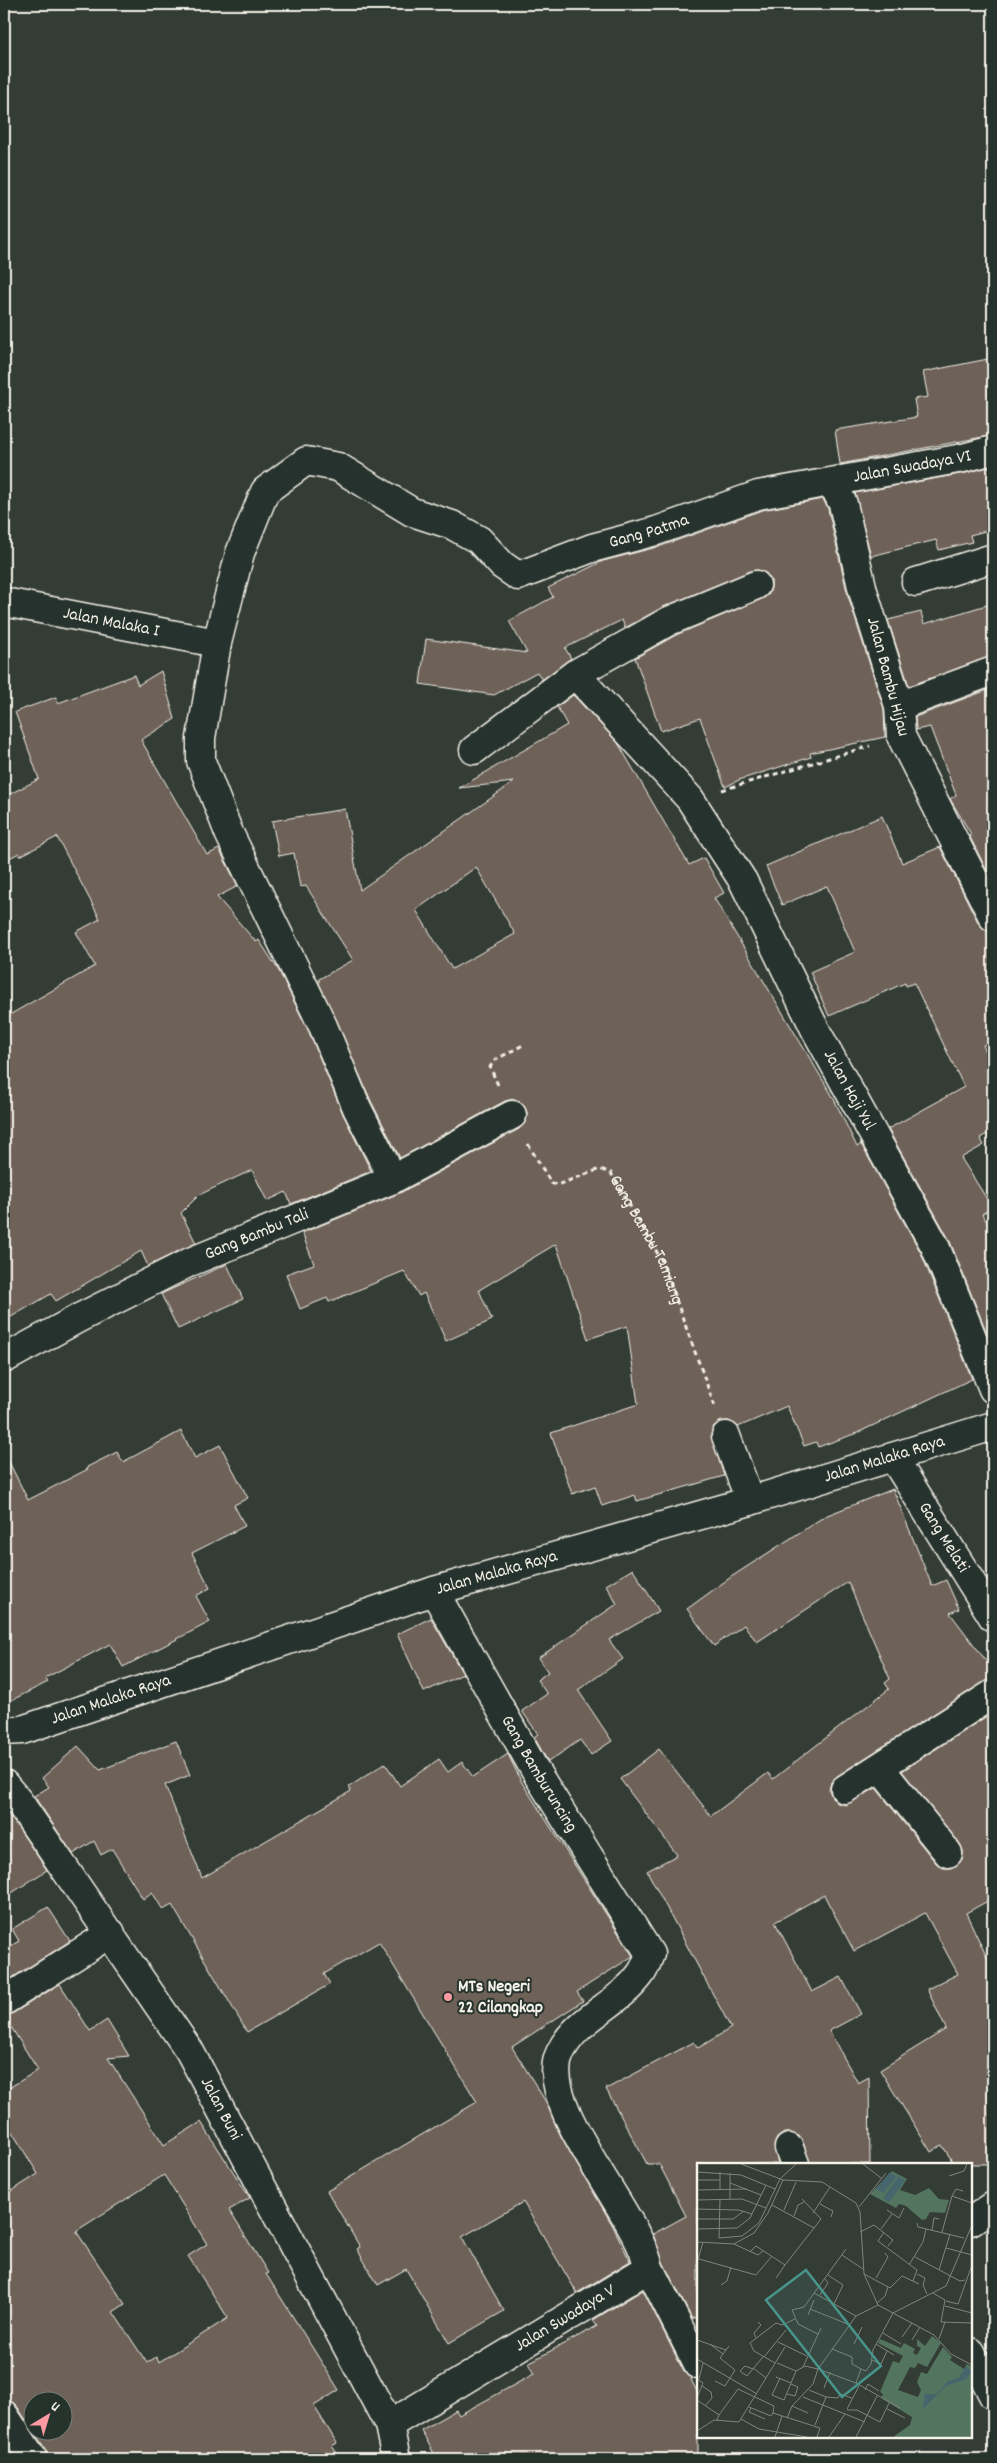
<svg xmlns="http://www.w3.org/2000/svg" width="997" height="2463" viewBox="0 0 997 2463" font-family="Dekko,sans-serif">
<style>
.building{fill:#6e6259;stroke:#f4f1e8;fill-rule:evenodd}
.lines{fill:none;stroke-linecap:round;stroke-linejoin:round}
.street-casing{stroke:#f4f1e8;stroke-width:31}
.secondary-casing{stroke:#f4f1e8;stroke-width:31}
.path{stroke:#f4f1e8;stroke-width:3;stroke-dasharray:5 4;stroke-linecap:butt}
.street{stroke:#26332d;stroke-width:28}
.secondary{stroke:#26332d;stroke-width:28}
.poi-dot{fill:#ff9aa2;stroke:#26332d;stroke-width:2}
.labels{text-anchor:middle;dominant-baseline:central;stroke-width:4;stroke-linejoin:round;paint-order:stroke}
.street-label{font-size:18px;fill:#f4f1e8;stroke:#26332d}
.poi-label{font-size:18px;font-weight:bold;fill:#f4f1e8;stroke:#26332d;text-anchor:start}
.inset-road{fill:none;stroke:#81847d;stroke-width:1}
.view{fill:#48958c;fill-opacity:0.15;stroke:#48958c;stroke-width:2.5}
.inset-edge{fill:none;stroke:#f4f1e8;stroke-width:2.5}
</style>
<rect width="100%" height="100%" fill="#343c36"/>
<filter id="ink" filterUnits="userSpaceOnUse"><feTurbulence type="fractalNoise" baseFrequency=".02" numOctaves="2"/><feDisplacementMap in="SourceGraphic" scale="10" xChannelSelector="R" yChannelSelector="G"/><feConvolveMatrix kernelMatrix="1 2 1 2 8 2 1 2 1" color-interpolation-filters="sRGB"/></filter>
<g filter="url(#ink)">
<!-- building -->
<path class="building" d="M993,358V435L840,464L835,430L917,417L914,399L928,397L923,372Z
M992,466L993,529L970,535L972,542L939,550L936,540L871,556L855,493L966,473Z
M823,499L828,509L848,596L884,709L885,737L810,753L811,757L739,780L725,787L700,718L661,731L635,658L676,635L762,599L769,594L771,588V580L766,573L758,570L750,571L663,607L625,628L622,620L565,648L571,658L542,680L537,672L494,695L420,684L426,639L527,653L509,621L553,597L548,588L603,561L661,546L762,510Z
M993,603V656L909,686L888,620L921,612L924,624Z
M161,671L175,719L141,740L207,855L219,849L238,886L217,897L256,942L259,940L279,971L309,1032L343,1114L371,1171L291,1204L286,1192L267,1201L252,1170L199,1195L181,1213L196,1243L148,1266L141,1251L56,1301L51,1294L4,1321V1018L95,966L76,932L100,919L57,837L20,856L19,853L4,861V797L39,779L15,712L56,697L58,703L134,675L138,685Z
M993,688V883L969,835L971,834L950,799L956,795L930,727L916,730L915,717Z
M573,695L618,743L689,865L704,858L724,893L714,898L833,1097L857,1147L861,1144L921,1253L972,1379L857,1433L818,1447L816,1442L804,1446L787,1406L738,1427L729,1421H721L714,1426L711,1434L724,1476L637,1501L635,1495L602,1506L595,1486L572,1494L551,1433L638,1404L627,1326L588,1339L556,1244L479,1290L492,1320L446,1341L424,1293L419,1296L404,1271L329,1302L327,1298L300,1309L286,1274L314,1264L302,1233L400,1193L519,1129L525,1123L528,1115L525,1107L520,1102L513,1099L505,1101L400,1158L371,1101L319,983V979L353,960L306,886L300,887L294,853L279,856L272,821L345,809L360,890L514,782L459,788L567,725L557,707ZM476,867L515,934L452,969L416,910Z
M882,816L902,863L940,847L979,924L985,930L993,932V1040L983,1045L993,1068V1147L987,1134L980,1138L984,1145L961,1158L992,1207L982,1214L993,1232V1348L949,1239L888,1129L964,1087L914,983L906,986L905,983L829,1016L810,972L855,952L827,886L782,905L766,866Z
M227,1264L243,1299L178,1329L161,1294Z
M181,1431L195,1458L220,1445L248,1498L234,1505L245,1526L192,1553L210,1588L196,1596L210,1622L123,1667L110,1644L45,1678L48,1682L4,1704V1452L28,1500L88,1469L87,1467L117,1452L123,1462Z
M893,1489L932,1586L946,1580L959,1609L950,1613L993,1670V1679L985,1681L837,1776L831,1782L829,1790L832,1797L837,1803L846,1805L876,1788L936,1863L943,1868H950L957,1865L963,1858V1851L960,1844L902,1771L993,1712V1898L966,1913L993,1970V2164H954L942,2145L931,2152L880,2070L946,2029L927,1989L958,1974L925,1913L854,1951L824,1895L775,1922L812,1992L841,1977L861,2014L829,2031L858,2083L869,2077L870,2164H810L803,2142L799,2136L791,2133H784L777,2138L774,2145L778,2164H698V2316L692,2319L663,2262L653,2234L686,2216L659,2164H647L606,2089L694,2042L698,2048L731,2028L647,1871L677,1855L620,1779L659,1749L711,1816L768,1773L773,1779L889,1689L885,1683L890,1679L848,1582L757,1642L744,1625L714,1646L687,1609L731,1577L825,1516Z
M633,1569L659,1611L609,1640L623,1659L578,1690L612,1741L591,1755L580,1740L548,1762L534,1737L538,1734L522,1711L547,1694L537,1680L548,1672L538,1658L617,1604L606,1585Z
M431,1618L463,1674L424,1692L397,1634Z
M176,1741L190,1775L165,1785L202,1878L351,1791L349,1787L385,1763L400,1786L439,1759L448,1772L462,1762L473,1777L508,1754L521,1781L633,1956L577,1992L583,2001L512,2047L546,2102L561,2136L613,2226L630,2261L577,2293L523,2202L462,2237L504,2311L449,2343L406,2269L378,2285L357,2249L360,2247L327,2191L477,2102L379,1942L324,1974L330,1984L247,2032L172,1905L163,1910L152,1892L143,1899L112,1849L101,1855L94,1841L73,1854L34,1796L49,1787L42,1778L78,1746L100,1770Z
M8,1813L47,1870L4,1898V1816Z
M48,1907L70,1941L4,1983V1950L19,1941L12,1929Z
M60,1984L90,2031L107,2020L129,2056L108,2058L164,2145L201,2122L250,2198L229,2210L268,2273L266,2274L339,2390L314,2406L337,2443L332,2446L341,2459H48L46,2450L33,2430H62V2400H32V2430L17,2406L11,2401L4,2399V2196L38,2174L4,2119V2091L38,2070L4,2016L12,2014ZM164,2175L207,2244L188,2256L228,2318L159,2362L156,2357L147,2363L113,2312L125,2304L76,2231Z
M643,2290L684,2372L690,2378L698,2393V2459H437L421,2430L456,2410L459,2415L534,2374L528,2363L597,2326L593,2320Z
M4,2443L14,2459H4Z"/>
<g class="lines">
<defs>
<g id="street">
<path d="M832,482L843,504L863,591L899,706L901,736L993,917"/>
<path d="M916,582L993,558"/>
<path id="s2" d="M4,602L217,643"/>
<path id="s3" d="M575,674L690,799L743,881L815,1029L935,1246L993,1389"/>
<path d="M899,706L993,671"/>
<path d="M474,750L575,674L669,621L756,585"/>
<path id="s4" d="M393,1179L357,1108L323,1026L229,833L201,761V738L217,643L240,553L265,491L306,461L338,467L412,512L452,525L479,540L502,565L518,576L592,548L656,531L758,495L963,458L993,450"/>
<path id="s5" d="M4,1359L79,1318L190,1262L393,1179L512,1115"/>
<path d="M726,1436L750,1501"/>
<path id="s6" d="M893,1457L993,1617"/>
<path id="s7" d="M434,1591L536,1772L650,1954C647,1961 645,1969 640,1975C617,2006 577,2017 560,2053C535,2104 638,2213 649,2268"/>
<path d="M880,1768L948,1853"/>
<path id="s8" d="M4,1784L19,1802L189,2050L389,2425L396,2459"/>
<path d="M845,1789L993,1694"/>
<path d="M4,2001L111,1933"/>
<path d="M789,2148L795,2164"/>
<path d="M971,2221L993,2206"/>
<path d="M971,2352L993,2395"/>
<path d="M4,2415L33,2459"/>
<path id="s9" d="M389,2425L649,2268L698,2365"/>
</g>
<g id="secondary">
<path id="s10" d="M4,1731L22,1730L434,1591L750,1501L993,1426"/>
</g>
</defs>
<!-- street casing -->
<use href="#street" class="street-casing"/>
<!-- secondary casing -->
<use href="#secondary" class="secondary-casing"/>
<!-- path -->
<g class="path">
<path d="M722,790L870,746"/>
<path d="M498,1085L490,1067L495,1060L523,1045"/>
<path id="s1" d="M528,1144L551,1183L557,1185L600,1169L611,1173L662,1261L715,1407"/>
</g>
<!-- street -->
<use href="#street" class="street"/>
<!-- secondary -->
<use href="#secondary" class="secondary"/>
</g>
</g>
<!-- markers -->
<circle class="poi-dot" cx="448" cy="1997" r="5"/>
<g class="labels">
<!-- street labels -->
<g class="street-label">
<text stroke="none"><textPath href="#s4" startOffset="1446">Jalan Swadaya VI</textPath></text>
<text stroke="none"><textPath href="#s4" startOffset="1174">Gang Patma</textPath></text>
<text stroke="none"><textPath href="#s2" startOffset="109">Jalan Malaka I</textPath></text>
<text transform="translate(887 677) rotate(75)">Jalan Bambu Hijau</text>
<text stroke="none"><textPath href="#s3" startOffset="502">Jalan Haji Yul</textPath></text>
<text stroke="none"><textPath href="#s5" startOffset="282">Gang Bambu Tali</textPath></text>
<text stroke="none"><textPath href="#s1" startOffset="185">Gang Bambu Tamiang</textPath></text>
<text stroke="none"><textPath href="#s10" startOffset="922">Jalan Malaka Raya</textPath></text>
<text stroke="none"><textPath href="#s6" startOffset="95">Gang Melati</textPath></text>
<text stroke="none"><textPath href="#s10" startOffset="518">Jalan Malaka Raya</textPath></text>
<text stroke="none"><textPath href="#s10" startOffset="112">Jalan Malaka Raya</textPath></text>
<text stroke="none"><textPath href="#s7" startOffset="211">Gang Bamburuncing</textPath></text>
<text stroke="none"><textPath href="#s8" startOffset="391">Jalan Buni</textPath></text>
<text stroke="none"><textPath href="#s9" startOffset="206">Jalan Swadaya V</textPath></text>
</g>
<!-- poi labels -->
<g class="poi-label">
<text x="458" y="1987">MTs Negeri<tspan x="458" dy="21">22 Cilangkap</tspan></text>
</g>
</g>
<!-- overview -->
<g transform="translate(697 2163)">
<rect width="275" height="275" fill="#343c36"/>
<path d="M195,8L210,16L203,27L218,32L232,25L242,36L252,37L248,50L233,49L229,56L225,57L209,43L202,41L199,45L173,31ZM235,173L244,180L230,204L221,200L218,205L213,204L201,227L221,234L224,227L220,219L224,209L230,211L246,184L255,194L253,197L267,206L270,201L275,204V274H196L213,262L215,254L184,235L186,231L183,229L196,198L202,200L206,193L181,180L183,176L204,185L207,180L218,186L216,190L220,192L224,185L220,183V176L228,183Z" fill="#53745e"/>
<path d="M192,10L200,13L186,30L179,26ZM202,13L208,18L192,39L186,35ZM269,203L275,208L269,216L249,223L226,246L228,231H240L251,218L262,215Z" fill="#46666d"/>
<path class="inset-road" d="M44,1L86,17L125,19L159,40L163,49L167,111L181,142L237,172L254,191L275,202M166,1L184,15M0,9L44,12L78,26M33,10V36M252,13L267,8L270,1M0,17H23M33,20L64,32M23,26V9M0,27L50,26M255,33L259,26L266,28M23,36L22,75L45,73L62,60L83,16L99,1M105,36L124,56L117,65M0,37L45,36L69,45M123,41L136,48L134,54M162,44L189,10M0,46L42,47L55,51M87,47L99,19M190,47L202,55L207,45M116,50L133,24M97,53L101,42L107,39M0,56H36L47,48M220,60L221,64L267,75M0,66L40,65L53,55L69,22M184,66L195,51M235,67L237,55L242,56M163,69L177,62L196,77L191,83M187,69L181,78L220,107L216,118M245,69L255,33L275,40M0,79L37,81L57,70L71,50L86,17M37,81L61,92L66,88M249,85L275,92M53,89L59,83L88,102L117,65L75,42M145,92L166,106M218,94L263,118L268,117M2,96L59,112L75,93M0,100L6,79M212,102L226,79L229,66M242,107L253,71M167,111L193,125L205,113L222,121M220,111L228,115L226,122L230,131M131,112L146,122L136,143M79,115L88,102M179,115L191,94L188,90M24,122L30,118L34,104M117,130L159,153M236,130L248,137L244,159L275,160M123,132L131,120L128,116M249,138L261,141L275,102M180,140L188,133L191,124M248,143L275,150M113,146L153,162M111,152L117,137M186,170L204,181M121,171L101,161L95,147L107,144L149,86M205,174L215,160M59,175L57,170L64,162L61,159M242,176L248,159M0,177L29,187M215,177L223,164M81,179L110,193M157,181L165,164M179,181L197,192M14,182L26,191M135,186L155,194V201L164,206M67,194L89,167M0,196L60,231M175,197L184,201L190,188M78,200L57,188L53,180L79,160L85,162L98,156M80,200L99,208L108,203L121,206L159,153L181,142M106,204L124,165M56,205L69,215M56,206L48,203L43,208L50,213L66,194M79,214L94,220M83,215L75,232L87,237L99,208M0,216L6,220L0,235M2,216L6,200M18,218L28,223L38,207L23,195L32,183M159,220L164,206L169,208L174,201L176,187L196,150L249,123L275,62M5,223L14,229L15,235L8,243M127,225L133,209M112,227L129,234L141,235L143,231L155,235M168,227L171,221L182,228M90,231L98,233L101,224L94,221M106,234L168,259M0,237L22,252L20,257M95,243L111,250M52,244L74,253L76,250M54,245L52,249L68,256M150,246L162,223M190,246L208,255M150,247H160L183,259L192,240M22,252L41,226L77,243L76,250L123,265L120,274M90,255L95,243L116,221L121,206L159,220L203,245M44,256L62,266L110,274M118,262L129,234M0,268L17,257L42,259L88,184M78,274L85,253M132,274L148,251M159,274L180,233"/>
<path class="view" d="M109,107L184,203L145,234L69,137Z"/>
<rect width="275" height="275" class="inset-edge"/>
</g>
<!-- margin -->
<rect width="997" height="2463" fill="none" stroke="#26332d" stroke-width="20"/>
<rect x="10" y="10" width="977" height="2443" fill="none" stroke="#f4f1e8" stroke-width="2" filter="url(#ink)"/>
<!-- north arrow -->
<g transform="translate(48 2416) rotate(38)"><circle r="24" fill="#26332d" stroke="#787f78"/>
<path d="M0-4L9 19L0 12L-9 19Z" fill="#ff9aa2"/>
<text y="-8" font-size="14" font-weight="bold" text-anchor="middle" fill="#f4f1e8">U</text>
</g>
</svg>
